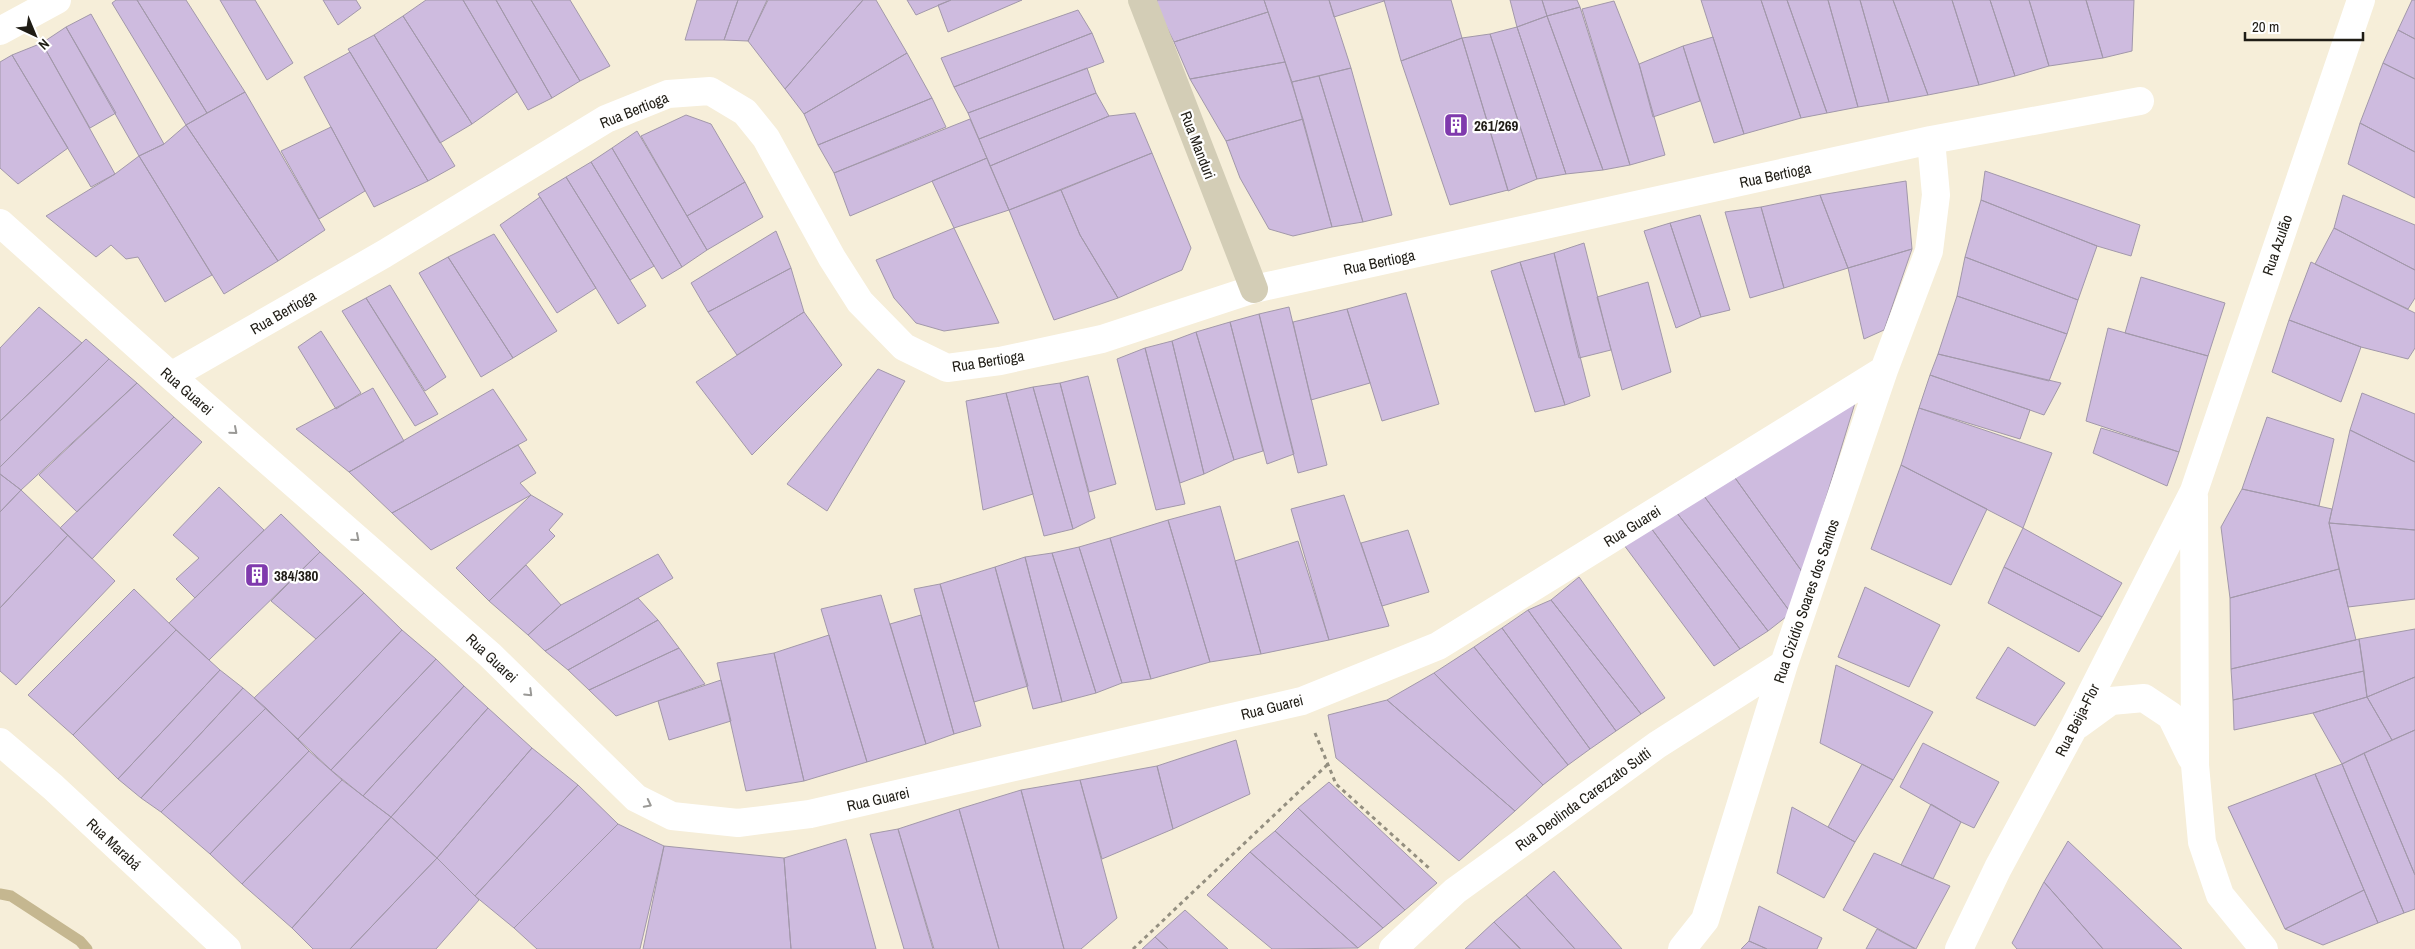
<svg xmlns="http://www.w3.org/2000/svg" width="2415" height="949" viewBox="0 0 2415 949" font-family="'Archivo Narrow',sans-serif">
<style>
.lines{fill:none;stroke-linecap:round;stroke-linejoin:round}
.stream{stroke:#c5b790;stroke-width:11}
.building{fill:#cebbdf;stroke:#a298aa}
.path{stroke:#948f80;stroke-width:3;stroke-dasharray:4 4;stroke-linecap:butt}
.street{stroke:#fff;stroke-width:28}
.secondary{stroke:#d3cdb6;stroke-width:28}
.oneway{stroke:#9a9996}
.labels{text-anchor:middle;dominant-baseline:central;stroke-width:4.5;stroke-linejoin:round;paint-order:stroke}
.street-label{font-size:15px;fill:#1f1c15;stroke:#fff}
.poi-label{font-size:15px;font-weight:bold;fill:#1f1c15;stroke:#fff;text-anchor:start}
</style>
<rect width="100%" height="100%" fill="#f6eed9"/>
<g class="lines">
<!-- stream -->
<path class="stream" d="M0,894L11,896L80,941L87,949"/>
</g>
<!-- building -->
<path class="building" d="M116,0H137L207,113L186,125L112,3Z
M137,0H186L245,92L207,113Z
M220,0H255L293,63L267,80Z
M323,0H356L361,8L338,25Z
M426,0H463L517,92L472,124L403,16Z
M463,0H496L552,98L528,110Z
M496,0H531L580,81L552,98Z
M531,0H570L610,66L580,81Z
M697,0H738L724,40H685Z
M738,0H767L748,41L724,40Z
M768,0H863L785,89L748,41Z
M863,0H876L907,53L804,114L785,89Z
M907,0H951L916,15Z
M951,0H1022L948,32L938,5Z
M1157,0H1264L1268,12L1174,42L1156,6Z
M1264,0H1329L1351,68L1292,82Z
M1329,0H1384V1L1334,17Z
M1384,0H1451L1462,38L1401,61Z
M1510,0H1542L1547,16L1517,27Z
M1542,0H1577L1580,7L1547,16Z
M1701,0H1761L1801,118L1744,134Z
M1761,0H1787L1827,113L1801,118Z
M1787,0H1828L1858,107L1827,113Z
M1828,0H1860L1889,102L1858,107Z
M1860,0H1893L1928,95L1889,102Z
M1893,0H1952L1979,85L1928,95Z
M1952,0H1990L2015,76L1979,85Z
M1990,0H2029L2049,66L2015,76Z
M2029,0H2086L2103,58L2049,66Z
M2086,0H2134L2132,51L2103,58Z
M2412,0H2415V39L2398,30Z
M1614,1L1639,64L1665,155L1630,165L1582,9Z
M1580,7L1630,165L1603,170L1547,16Z
M1078,10L1092,33L954,87L941,58Z
M1268,12L1285,62L1190,79L1174,42Z
M91,14L164,144L139,156L66,27Z
M403,16L472,124L440,143L374,35Z
M1547,16L1603,170L1566,174L1517,27Z
M66,27L116,113L90,128L42,43Z
M1517,27L1566,174L1537,179L1490,34Z
M2398,30L2415,39V79L2383,63Z
M1092,33L1104,62L968,113L954,87Z
M1490,34L1537,179L1508,191L1462,38Z
M374,35L455,166L428,181L348,49Z
M1713,37L1744,134L1714,143L1683,46Z
M1462,38L1508,190L1450,205L1401,61Z
M42,43L115,174L91,187L12,55Z
M1683,46L1700,101L1653,117L1639,64Z
M350,52L428,181L374,207L304,77Z
M907,53L932,98L818,145L804,114Z
M12,55L68,148L18,184L0,168V62Z
M1285,62L1303,119L1226,141L1190,79Z
M2383,63L2415,79V152L2360,123Z
M1087,68L1096,93L979,139L968,113Z
M1351,68L1392,215L1363,222L1319,76Z
M1319,76L1363,222L1332,227L1292,82Z
M245,92L325,230L278,261L186,125Z
M1096,93L1109,116L990,166L979,139Z
M932,98L946,127L834,173L818,145Z
M1135,113L1152,153L1009,210L990,166L1109,116Z
M686,115L711,124L745,182L687,216L641,136Z
M970,119L987,158L850,216L834,173Z
M1303,119L1332,227L1293,236L1269,229L1240,178L1226,141Z
M2360,123L2415,152V198L2348,164Z
M186,125L278,261L224,294L139,156L164,144Z
M331,127L365,191L319,219L281,151Z
M637,131L707,250L682,267L612,148Z
M612,148L682,267L662,279L591,162Z
M1152,153L1191,248L1182,270L1118,298L1080,235L1061,190Z
M139,156L212,275L165,302L138,257L126,259L111,245L96,257L46,216L115,174Z
M987,158L1009,210L954,228L932,181Z
M591,162L654,266L630,280L566,177Z
M1985,171L2140,225L2131,256L2097,246L1981,200Z
M566,177L646,306L618,324L538,194Z
M1906,181L1912,249L1848,268L1820,195Z
M745,182L763,217L707,250L687,216Z
M1061,190L1080,235L1118,298L1054,320L1009,210Z
M1820,195L1848,268L1784,288L1761,207Z
M2343,195L2415,225V270L2334,228Z
M540,197L596,288L557,313L500,225Z
M1981,200L2097,246L2078,300L1965,257Z
M1761,207L1784,288L1750,298L1725,212Z
M1700,215L1730,310L1701,317L1670,223Z
M1670,223L1701,317L1676,328L1644,231Z
M954,228L999,323L944,331L916,323L894,298L876,260Z
M2334,228L2415,270V298L2408,309L2315,264Z
M776,231L791,268L708,312L691,283Z
M494,234L557,331L513,358L448,257Z
M1584,243L1611,350L1579,358L1554,253Z
M1912,249L1884,330L1864,339L1848,268Z
M1554,253L1590,396L1565,405L1520,262Z
M448,257L513,358L481,377L419,273Z
M1965,257L2078,300L2067,334L1957,296Z
M1520,262L1565,405L1535,412L1491,271Z
M2311,262L2415,313V348L2408,359L2361,347L2289,320Z
M791,268L804,312L737,355L708,312Z
M2141,277L2225,303L2208,356L2125,333Z
M1648,282L1671,372L1622,390L1597,297Z
M390,285L446,377L425,391L366,298Z
M1406,293L1439,404L1382,421L1347,309Z
M1957,296L2067,334L2049,381L1938,354Z
M366,298L438,414L415,426L342,311Z
M39,307L82,343L0,421V348Z
M1289,307L1327,465L1298,473L1259,314Z
M1347,309L1370,383L1311,400L1293,322Z
M804,312L842,365L752,455L696,382Z
M1259,314L1294,454L1267,464L1230,322Z
M2289,320L2361,347L2341,402L2272,372Z
M1230,322L1263,451L1234,460L1196,332Z
M2108,328L2208,356L2179,452L2086,421Z
M321,331L361,393L336,409L298,347Z
M1196,332L1234,460L1204,474L1172,341Z
M86,339L109,359L0,467V421Z
M1172,341L1204,474L1180,483L1145,348Z
M1145,348L1185,504L1156,510L1117,359Z
M1938,354L2061,383L2044,415L1930,375Z
M109,359L137,383L21,490L0,474V467Z
M878,369L905,381L827,511L787,484Z
M1930,375L2030,410L2020,439L1919,408Z
M1088,376L1116,484L1089,492L1060,383Z
M137,383L174,417L77,512L39,475Z
M1060,383L1095,518L1073,529L1033,387Z
M1033,387L1073,529L1044,536L1006,393Z
M373,388L404,441L349,472L296,429Z
M493,389L527,440L392,513L349,472Z
M1006,393L1033,494L983,510L966,401Z
M2362,393L2415,414V462L2350,430Z
M1855,403L1803,573L1733,475Z
M1919,408L2052,453L2023,528L1901,465Z
M174,417L202,442L92,559L60,528Z
M2267,417L2334,439L2319,506L2242,489Z
M2101,428L2179,452L2167,486L2093,453Z
M2350,430L2415,462V530L2329,523Z
M518,445L536,473L520,483L531,495L431,550L392,513Z
M1901,465L1987,509L1951,585L1871,549Z
M0,474L21,490L0,512Z
M1733,475L1803,573L1791,613L1704,496Z
M219,487L264,530L195,598L176,579L199,558L173,535Z
M2242,489L2332,509L2329,523L2339,569L2230,598L2221,527Z
M21,490L68,535L0,608V512Z
M531,495L563,514L549,530L555,536L489,601L456,568Z
M1344,495L1389,626L1329,640L1291,509Z
M1704,496L1791,613L1768,631L1677,513Z
M1220,506L1261,654L1210,662L1168,520Z
M1677,513L1768,631L1740,649L1651,528Z
M281,514L320,552L209,660L169,623Z
M1168,520L1210,662L1151,679L1110,538Z
M2329,523L2415,530V599L2348,607Z
M1651,528L1740,649L1714,666L1624,545Z
M2023,528L2122,583L2102,617L2004,567Z
M1408,530L1429,592L1382,606L1361,543Z
M68,535L115,581L16,685L0,671V608Z
M1110,538L1151,679L1122,683L1079,547Z
M1298,541L1329,640L1261,654L1235,561Z
M1079,547L1122,683L1096,693L1052,553Z
M320,552L364,593L316,639L271,601Z
M1052,553L1096,693L1062,702L1025,557Z
M658,554L673,578L545,651L528,635L561,605Z
M1025,557L1062,702L1033,709L995,567Z
M526,565L561,605L528,635L489,601Z
M995,567L1028,686L974,702L940,584Z
M2004,567L2102,617L2079,652L1988,603Z
M2339,569L2356,640L2231,669L2230,598Z
M1579,577L1665,698L1641,714L1551,600Z
M940,584L981,726L954,734L914,589Z
M1865,587L1940,625L1909,687L1838,657Z
M134,589L176,630L73,735L28,695Z
M364,593L402,630L298,739L254,698Z
M881,595L926,744L867,762L821,609Z
M638,598L658,620L568,670L545,651Z
M1551,600L1641,714L1616,731L1528,610Z
M1528,610L1616,731L1590,749L1502,628Z
M921,615L954,734L926,744L890,624Z
M658,620L679,648L589,690L568,670Z
M1502,628L1590,749L1568,765L1474,647Z
M2415,629V677L2367,697L2359,639Z
M176,630L220,670L118,779L73,735Z
M402,630L436,659L331,770L298,739Z
M829,635L867,762L804,781L774,653Z
M2359,639L2364,671L2233,700L2231,669Z
M1474,647L1568,765L1543,785L1434,673Z
M2008,647L2065,683L2035,726L1976,698Z
M679,648L705,684L616,716L589,690Z
M774,653L804,781L746,791L717,663Z
M436,659L464,686L363,796L331,770Z
M1836,665L1933,712L1893,780L1820,743Z
M220,670L243,688L141,798L118,779Z
M2364,671L2367,697L2313,713L2234,730L2233,700Z
M1434,673L1543,785L1515,811L1387,700Z
M2415,677V730L2392,740L2367,697Z
M721,680L731,721L669,740L658,701Z
M464,686L488,708L391,817L363,796Z
M243,688L266,708L161,812L141,798Z
M2367,697L2392,740L2342,764L2313,713Z
M1387,700L1515,811L1459,861L1336,758L1328,715Z
M266,708L309,751L210,854L161,812Z
M488,708L532,748L437,858L391,817Z
M2415,730V875L2364,753Z
M1236,740L1250,794L1173,829L1157,766Z
M1923,743L1999,782L1974,828L1961,822L1900,787Z
M532,748L578,785L475,896L437,858Z
M309,751L342,780L242,884L210,854Z
M2364,753L2415,875V909L2404,913L2342,764Z
M1862,764L1893,780L1855,842L1828,827Z
M2342,764L2404,913L2378,923L2315,774Z
M1157,766L1173,829L1102,859L1080,780Z
M2315,774L2364,890L2285,929L2228,807Z
M342,780L391,817L292,928L242,884Z
M1080,780L1117,918L1081,949H1064L1021,790Z
M1329,782L1437,883L1405,910L1298,808Z
M578,785L618,824L514,928L475,896Z
M1021,790L1064,949H999L959,809Z
M1931,804L1961,822L1933,879L1901,865Z
M1792,807L1855,842L1824,898L1777,873Z
M1298,808L1405,910L1383,928L1275,831Z
M959,809L999,949H934L898,829Z
M391,817L437,858L350,949H313L292,928Z
M618,824L664,846L640,949H537L514,928Z
M898,829L933,949H904L870,834Z
M1275,831L1383,928L1358,948L1250,852Z
M846,839L876,949H791L784,858Z
M2068,841L2182,949H2103L2044,882Z
M664,846L784,858L791,949H643Z
M1250,852L1358,948L1272,949L1207,895Z
M1874,853L1950,886L1916,949L1843,910Z
M437,858L479,900L436,949H350Z
M1554,871L1622,949H1575L1526,895Z
M2044,882L2103,949H2017L2012,943Z
M2364,890L2378,923L2323,945L2285,929Z
M1526,895L1575,949H1521L1494,922Z
M1759,906L1822,938L1817,949H1767L1749,941Z
M1185,910L1228,949H1168L1155,937Z
M1494,922L1520,949H1465Z
M1877,929L1915,949H1866Z
M1155,937L1168,949H1142Z
M1749,941L1767,949H1741Z"/>
<g class="lines">
<!-- path -->
<path class="path" d="M1315,733L1336,784L1430,869
M1133,949L1328,764"/>
<!-- street -->
<path class="street" d="M0,31L57,0
M1931,140L2140,101
M0,223L171,376L490,655L636,798L672,816L738,823L810,814L1302,701L1438,646L1884,370
M171,376L384,254L606,119L668,94L710,91L745,112L766,138L832,258L860,302L904,347L947,368L1000,361L1102,339L1254,289L1931,140L1936,195L1929,251L1884,370L1784,664L1705,920L1682,949
M2194,497L2195,765L2202,842L2220,895L2264,949
M2078,725L2111,701L2144,698L2171,716L2191,757
M0,742L53,787L227,949
M1393,949L1455,891L1657,745L1784,664
M1959,949L1998,868L2073,729L2194,491L2361,0"/>
<!-- secondary -->
<path class="secondary" d="M1142,0L1254,289"/>
</g>
<!-- one-way arrows -->
<defs><path id="oneway-chevron" d="M-2-3.5L2.5 0L-2 3.5" fill="none" stroke-width="1.6" stroke-linecap="round" stroke-linejoin="round" transform="scale(1.25)"/></defs>
<g class="oneway">
<use href="#oneway-chevron" transform="translate(234 431) rotate(41)"/>
<use href="#oneway-chevron" transform="translate(356 538) rotate(41)"/>
<use href="#oneway-chevron" transform="translate(529 693) rotate(44)"/>
<use href="#oneway-chevron" transform="translate(648 804) rotate(27)"/>
</g>
<!-- icons -->
<defs>
<symbol id="building-square" viewBox="-11 -11 22 22"><rect x="-9" y="-9" width="18" height="18" rx="4" fill="#7f3aad" stroke="#fff"/><path d="M-4-6H4V6H1V3H-1V6H-4ZM-2.5-4.3h1.7v1.8h-1.7ZM.8-4.3h1.7v1.8H.8ZM-2.5-1h1.7V.8h-1.7ZM.8-1h1.7V.8H.8Z" fill="#fff"/></symbol>
</defs>
<g fill-rule="evenodd">
<use href="#building-square" x="1442" y="111" width="28" height="28"/>
<use href="#building-square" x="243" y="561" width="28" height="28"/>
</g>
<g class="labels">
<!-- street labels -->
<g class="street-label">
<text transform="translate(634 110) rotate(-22)">Rua Bertioga</text>
<text transform="translate(1198 145) rotate(69)">Rua Manduri</text>
<text transform="translate(1775 175) rotate(-12)">Rua Bertioga</text>
<text transform="translate(2277 245) rotate(-71)">Rua Azulão</text>
<text transform="translate(1379 262) rotate(-12)">Rua Bertioga</text>
<text transform="translate(283 312) rotate(-30)">Rua Bertioga</text>
<text transform="translate(988 361) rotate(-9)">Rua Bertioga</text>
<text transform="translate(187 391) rotate(41)">Rua Guarei</text>
<text transform="translate(1632 526) rotate(-32)">Rua Guarei</text>
<text transform="translate(1806 601) rotate(-71)">Rua Cizídio Soares dos Santos</text>
<text transform="translate(492 658) rotate(43)">Rua Guarei</text>
<text transform="translate(1272 707) rotate(-14)">Rua Guarei</text>
<text transform="translate(2077 720) rotate(-63)">Rua Beija-Flor</text>
<text transform="translate(878 799) rotate(-13)">Rua Guarei</text>
<text transform="translate(1583 799) rotate(-36)">Rua Deolinda Carezzato Sutti</text>
<text transform="translate(114 844) rotate(43)">Rua Marabá</text>
</g>
<!-- poi labels -->
<g class="poi-label">
<text x="1474" y="125">261/269</text>
<text x="274" y="575">384/380</text>
</g>
</g>
<!-- north arrow -->
<g transform="translate(35 35) rotate(136)" stroke="#ffffff" stroke-width="4" paint-order="stroke">
<path d="M0-4L9 19L0 12L-9 19Z" fill="#1f1c15"/>
<text y="-8" font-size="14" font-weight="bold" text-anchor="middle" fill="#1f1c15">N</text>
</g>
<!-- scale -->
<path d="M2245 32v8h118v-8" fill="none" stroke="#1f1c15" stroke-width="2.5"/>
<text x="2252" y="32" font-size="15" fill="#1f1c15" stroke="#ffffff" stroke-width="4" paint-order="stroke">20 m</text>
</svg>
